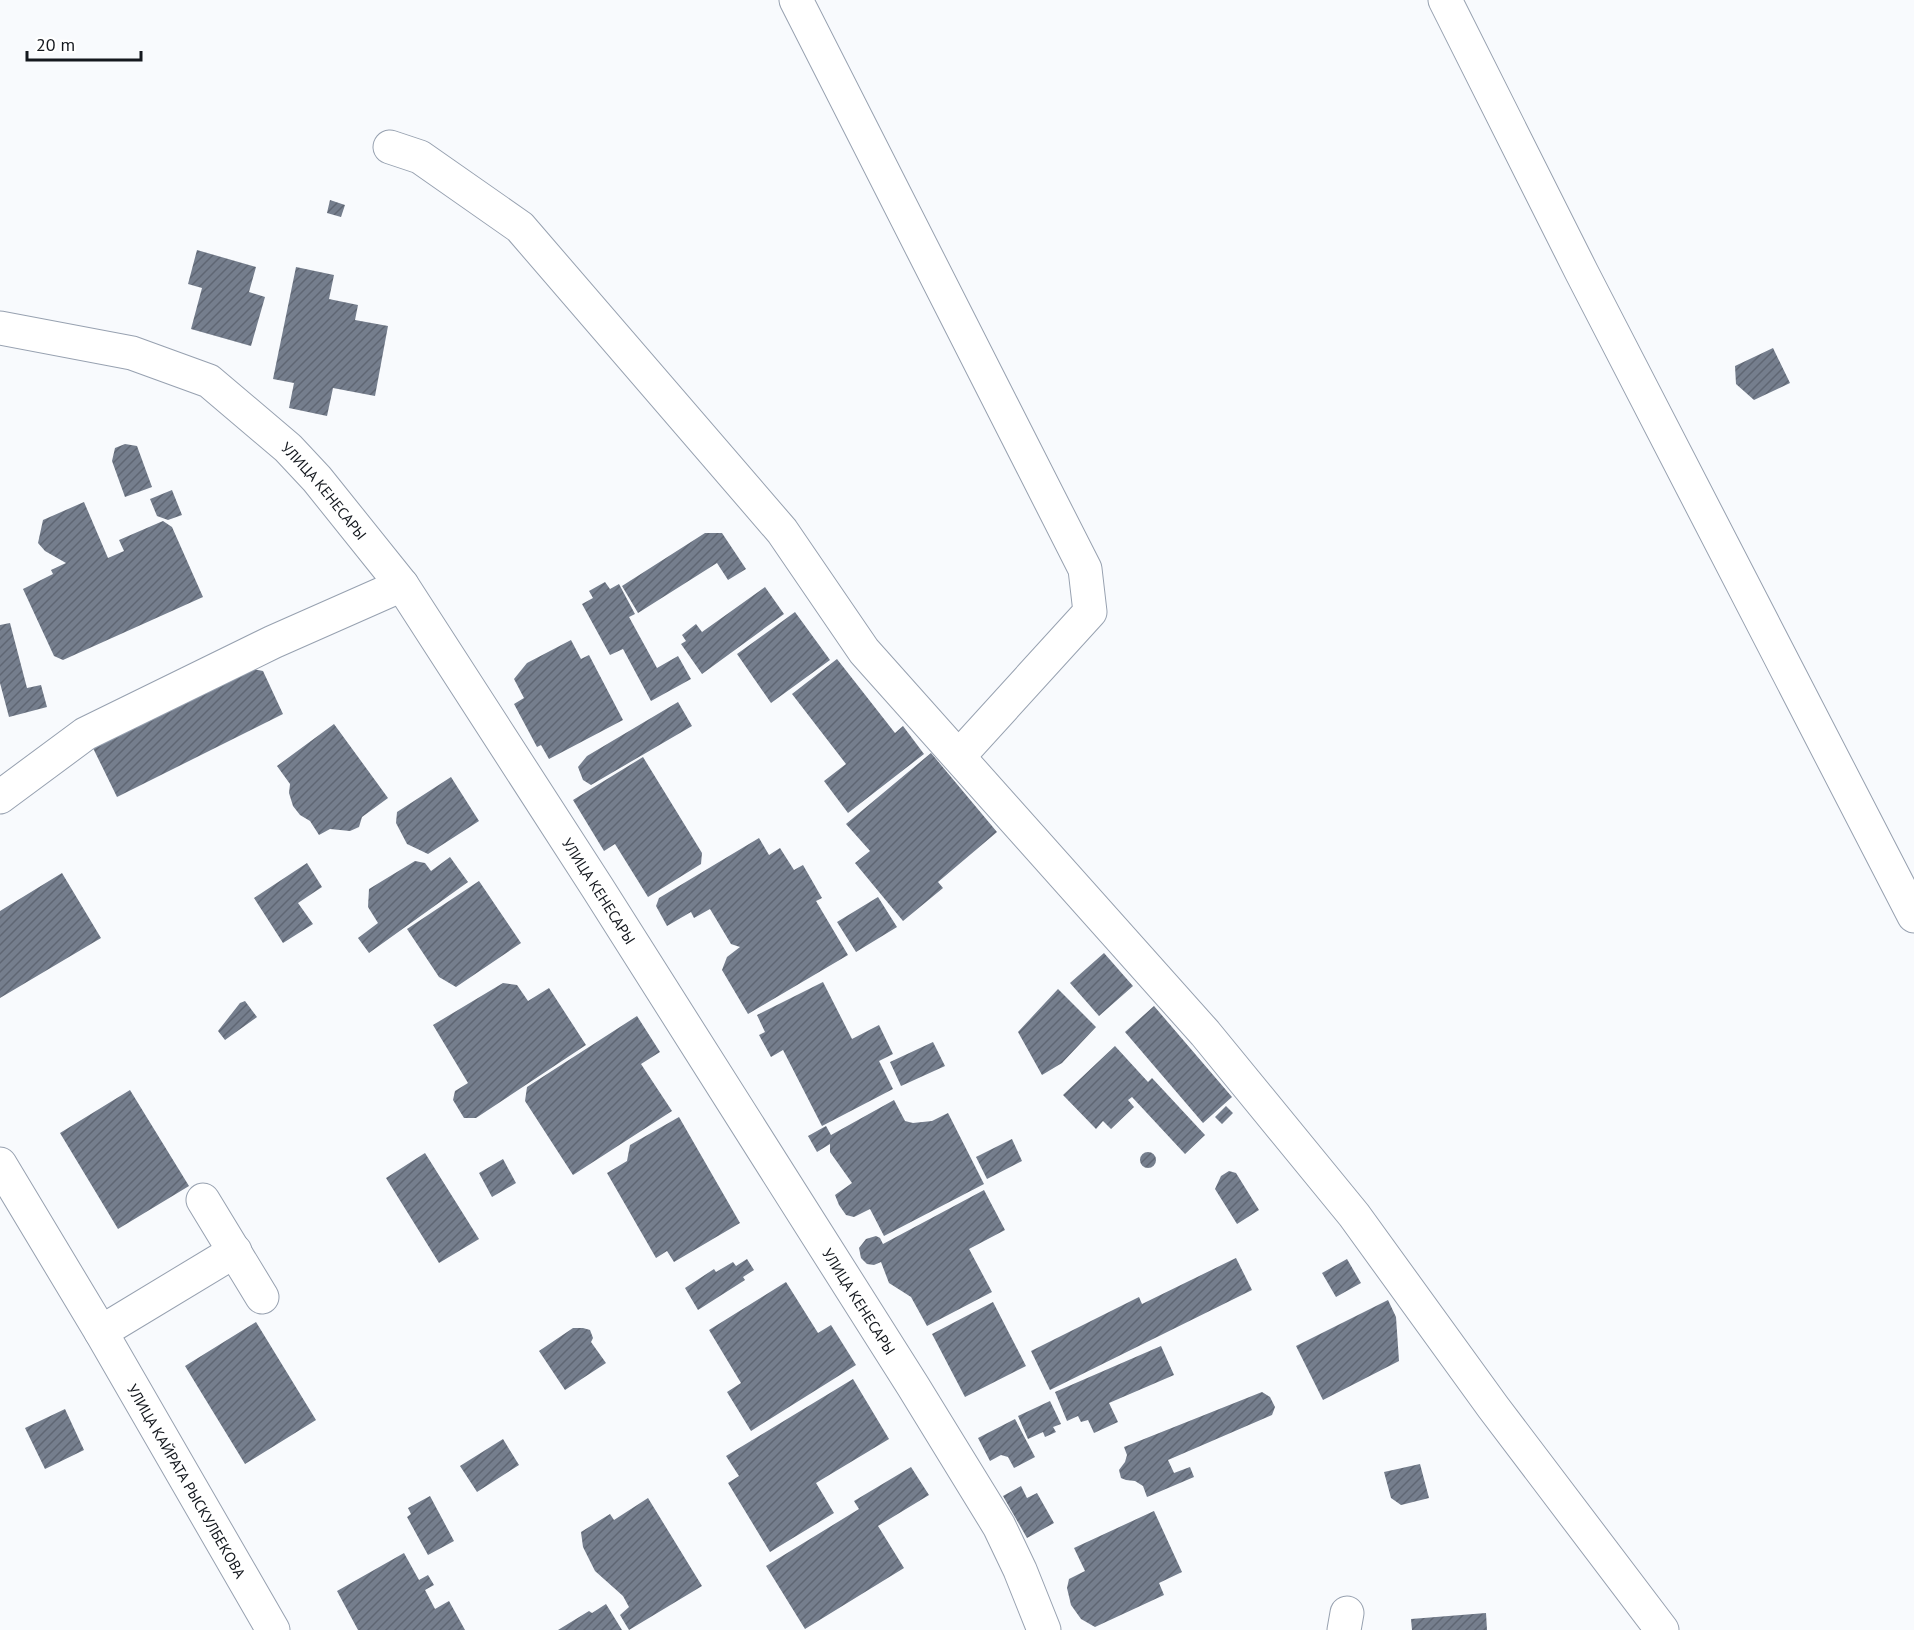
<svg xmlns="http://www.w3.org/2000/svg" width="1914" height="1630" viewBox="0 0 1914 1630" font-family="'PT Sans',sans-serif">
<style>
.building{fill:url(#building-hatch)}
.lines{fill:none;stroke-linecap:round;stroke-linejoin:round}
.street-casing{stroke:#97a1b0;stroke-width:35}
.street{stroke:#fff;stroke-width:33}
.labels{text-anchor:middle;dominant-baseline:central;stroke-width:4.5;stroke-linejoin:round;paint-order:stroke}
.street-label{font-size:15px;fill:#14181e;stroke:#fff}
</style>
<defs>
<pattern id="building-hatch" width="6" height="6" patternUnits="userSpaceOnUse" patternTransform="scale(1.5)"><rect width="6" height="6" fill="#757e8d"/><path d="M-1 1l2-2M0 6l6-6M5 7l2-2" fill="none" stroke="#5f6673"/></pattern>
</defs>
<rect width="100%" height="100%" fill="#f8fafd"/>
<!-- building -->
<path class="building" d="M330,200L345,205L341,217L327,213Z
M197,250L256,267L249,292L265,297L251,346L191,329L202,288L188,284Z
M296,267L334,275L329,299L358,305L355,320L388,326L375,396L333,388L327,416L289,408L294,383L273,379Z
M1773,348L1790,383L1754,400L1736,384L1735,366Z
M125,444L137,446L152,487L125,497L112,461L115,448Z
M172,490L182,515L168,520L157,516L150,499Z
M84,502L108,558L124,551L119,540L163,521L172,527L203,597L63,660L54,656L23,589L53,574L51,570L66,563L45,551L38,543L43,520Z
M705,533H722L746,569L728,580L717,563L638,613L622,586Z
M605,582L610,589L619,584L635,614L629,617L657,668L678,656L691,679L651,701L623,649L610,655L582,604L593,598L589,591Z
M765,587L784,614L702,674L681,644L686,641L682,635L696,624L702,632Z
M795,612L830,660L771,703L737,654Z
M10,623L27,688L41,685L47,707L9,717L0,683V625Z
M571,640L581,659L589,655L623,720L549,759L541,745L537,747L514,704L524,698L514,679L527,663Z
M837,659L895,733L903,726L924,754L848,813L824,781L846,764L792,694Z
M243,667L263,671L283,714L117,797L93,748L127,732L126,723Z
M678,702L692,726L591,785L583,780L578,767L587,756Z
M334,724L388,798L362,817L359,827L350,831L330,829L319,835L310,821L300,815L293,806L289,793L290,784L277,766Z
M931,753L997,832L938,882L943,888L903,921L855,863L870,851L846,824Z
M643,757L702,853L701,864L648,897L615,844L604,851L573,800Z
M451,777L479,821L428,854L407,844L396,823L397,812Z
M759,838L769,855L780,848L794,870L803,865L822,898L816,901L848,955L748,1014L722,970L727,957L740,947L731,944L710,909L694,918L691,912L667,926L656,906L659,898Z
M450,857L468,882L369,953L358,938L378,923L368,907L369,889L415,861L425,863L431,871Z
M307,863L322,887L298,903L313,924L283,943L254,898Z
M62,873L101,938L0,998V911Z
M479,881L521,943L456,987L439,977L407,929Z
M878,897L897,927L856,952L837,922Z
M1104,953L1133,986L1099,1016L1070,983Z
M823,982L852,1039L879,1025L893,1054L879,1061L893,1089L822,1126L783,1050L771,1057L759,1035L765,1032L757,1015Z
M503,983L517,985L528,1001L549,988L586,1045L476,1118H464L453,1100L455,1091L468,1083L433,1025Z
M1058,989L1096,1027L1062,1063L1042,1075L1018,1032Z
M245,1001L257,1017L225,1040L218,1031L240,1003Z
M1154,1006L1232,1097L1203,1123L1125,1032Z
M637,1016L660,1052L641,1064L672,1111L573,1175L525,1101L527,1087Z
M933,1042L945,1066L901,1086L890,1062Z
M1115,1046L1148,1082L1152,1078L1205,1135L1185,1154L1132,1097L1128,1100L1134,1107L1111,1129L1103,1121L1096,1129L1063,1095Z
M130,1090L189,1186L118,1229L60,1133Z
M894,1100L905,1121L913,1123L932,1121L948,1113L984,1184L884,1236L870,1209L854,1217L846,1215L839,1205L835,1195L852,1183L830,1152V1144L817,1152L808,1136L826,1126L831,1135Z
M1226,1106L1233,1113L1222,1124L1215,1117Z
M679,1117L740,1223L674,1262L667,1251L656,1258L607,1173L627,1161L630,1145Z
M1012,1139L1022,1161L987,1179L976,1157Z
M1140 1160a8 8 0 1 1 16 0a8 8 0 1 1-16 0Z
M425,1153L479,1239L439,1263L386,1178Z
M503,1159L516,1183L492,1197L479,1173Z
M1229,1171L1236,1173L1259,1210L1237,1224L1215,1189L1221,1176Z
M984,1190L1005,1230L969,1249L992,1292L927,1326L911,1297L889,1283L881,1262L874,1265L867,1264L861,1258L859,1248L866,1239L876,1236L880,1238L883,1244Z
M1236,1258L1252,1290L1050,1390L1031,1351L1139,1297L1142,1304Z
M747,1259L754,1270L743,1277L745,1280L698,1310L685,1288L714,1269L716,1272L733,1262L736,1266Z
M1347,1259L1361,1283L1336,1297L1322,1273Z
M786,1282L818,1333L831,1325L856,1365L751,1431L727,1392L741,1383L709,1330Z
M1388,1300L1396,1317L1399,1361L1323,1400L1296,1346Z
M993,1302L1026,1366L965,1397L932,1334Z
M256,1322L316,1420L245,1464L185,1366Z
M573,1328H583L590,1330L593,1338L591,1342L606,1363L565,1390L539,1351Z
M1161,1346L1174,1375L1109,1403L1118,1422L1094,1433L1088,1420L1081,1422L1078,1416L1067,1421L1055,1392Z
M853,1379L889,1439L816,1483L834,1513L770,1552L728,1483L739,1476L726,1456Z
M1262,1392L1270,1397L1275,1407L1272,1415L1168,1460L1174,1473L1190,1467L1194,1477L1147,1497L1143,1486L1135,1481L1126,1480L1121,1478L1119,1470L1125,1462L1127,1455L1124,1447Z
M1050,1401L1061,1424L1053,1427L1056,1432L1045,1437L1043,1432L1028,1439L1018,1416Z
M65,1409L84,1450L45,1469L25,1428Z
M1015,1419L1035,1457L1014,1468L1008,1457L1001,1455L990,1461L978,1438Z
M503,1439L519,1465L477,1492L460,1466Z
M1420,1464L1429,1498L1401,1505L1391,1498L1384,1472Z
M911,1467L929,1495L878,1526L904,1568L805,1629L766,1566L859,1509L854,1501Z
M1021,1486L1027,1498L1037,1493L1054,1523L1027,1538L1003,1496Z
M430,1496L454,1541L428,1555L407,1517L411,1514L408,1508Z
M648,1498L702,1586L629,1630L620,1615L629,1607L623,1596L595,1571L583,1547L581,1532L610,1514L614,1520Z
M1154,1511L1182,1572L1159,1583L1164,1595L1095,1627L1081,1619L1071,1605L1067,1588L1069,1579L1085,1571L1074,1548Z
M404,1553L419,1580L428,1575L434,1585L425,1590L435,1609L449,1601L465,1630H358L337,1591Z
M606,1604L622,1630H558L589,1611L592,1613Z
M1486,1613L1487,1630H1412L1411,1619Z"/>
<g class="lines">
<defs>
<g id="street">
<path d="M796,0L1085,569L1090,612L959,756"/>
<path d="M1445,0L1582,273L1914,916"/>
<path d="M390,147L420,157L520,227L782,531L864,651L1205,1033L1354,1215L1493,1407L1662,1630"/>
<path id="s1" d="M0,328L132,353L209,381L288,448L317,479L402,585L597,887L913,1386L999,1526L1020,1570L1044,1630"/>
<path d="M0,797L85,734L273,642L402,585"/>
<path id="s2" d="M0,1164L101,1332L273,1630"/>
<path d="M203,1200L262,1297"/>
<path d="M101,1332L235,1251"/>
<path d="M1344,1630L1347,1613"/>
</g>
</defs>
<!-- street casing -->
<use href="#street" class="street-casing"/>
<!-- street -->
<use href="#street" class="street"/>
</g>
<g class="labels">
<!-- street labels -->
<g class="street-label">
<text stroke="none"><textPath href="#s1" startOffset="376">УЛИЦА КЕНЕСАРЫ</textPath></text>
<text stroke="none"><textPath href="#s1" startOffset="862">УЛИЦА КЕНЕСАРЫ</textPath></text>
<text stroke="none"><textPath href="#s1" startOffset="1348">УЛИЦА КЕНЕСАРЫ</textPath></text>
<text stroke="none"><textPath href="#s2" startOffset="368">УЛИЦА КАЙРАТА РЫСКУЛБЕКОВА</textPath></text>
</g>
</g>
<!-- scale -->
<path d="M27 51v9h114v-9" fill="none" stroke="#14181e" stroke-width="3"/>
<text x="36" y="51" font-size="18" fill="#14181e" stroke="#ffffff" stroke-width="4.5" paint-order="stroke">20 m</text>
</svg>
